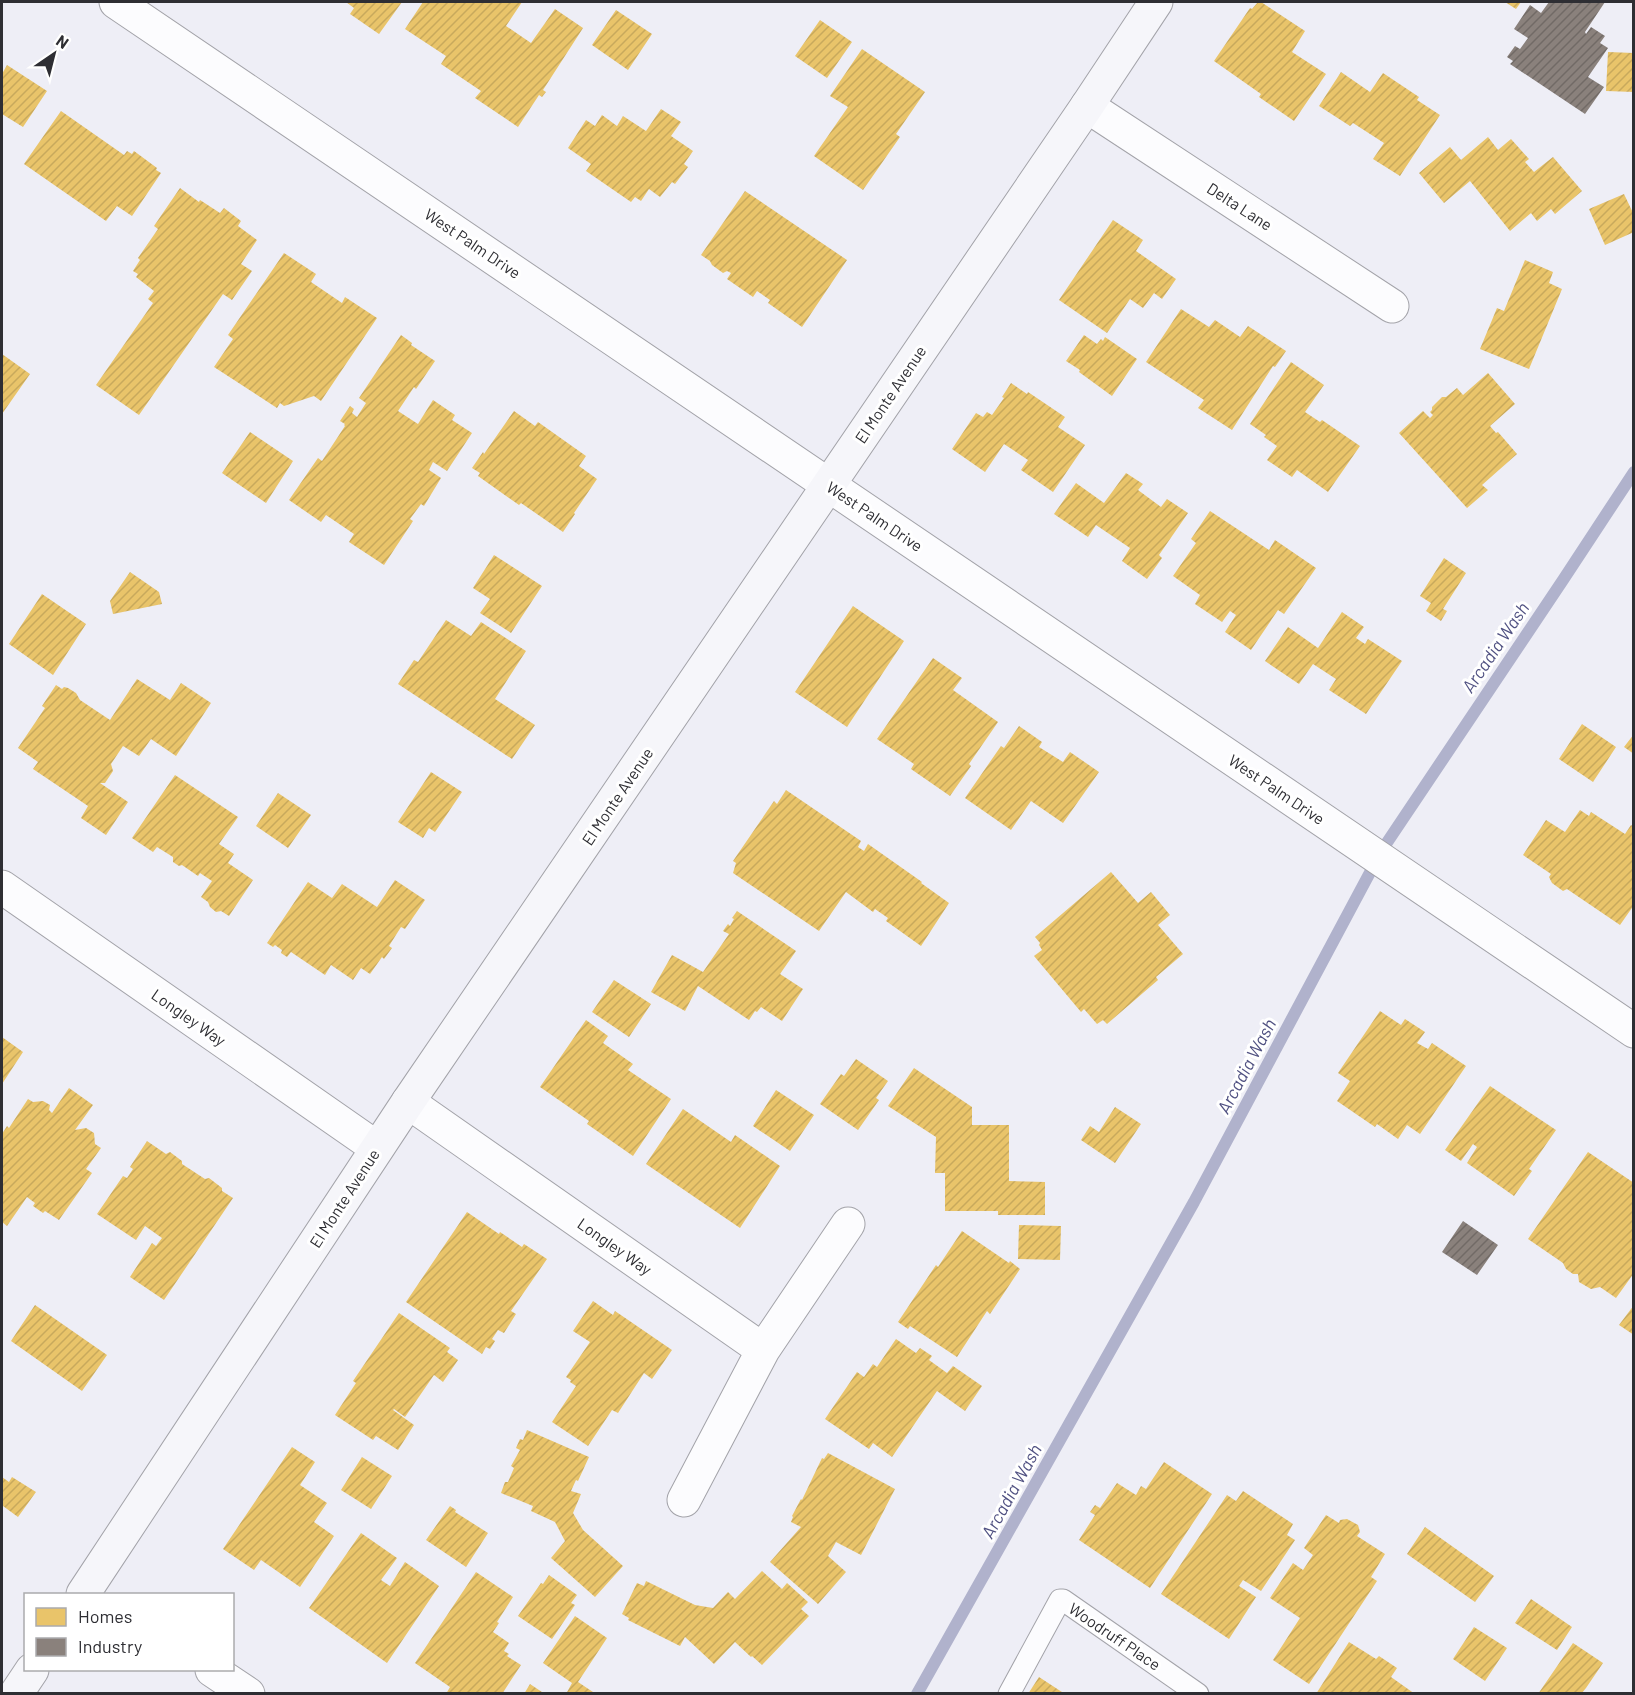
<svg xmlns="http://www.w3.org/2000/svg" width="1635" height="1695" viewBox="0 0 1635 1695" font-family="Barlow,sans-serif">
<style>
.homes{fill:url(#homes-hatch)}
.industry{fill:url(#industry-hatch)}
.lines{fill:none;stroke-linecap:round;stroke-linejoin:round}
.stream{stroke:#b0b2cc;stroke-width:12}
.lane-casing{stroke:#a3a3a9;stroke-width:23}
.street-casing{stroke:#a3a3a9;stroke-width:35}
.secondary-casing{stroke:#a3a3a9;stroke-width:35}
.lane{stroke:#fcfcfe;stroke-width:21}
.street{stroke:#fcfcfe;stroke-width:33}
.secondary{stroke:#f6f6fa;stroke-width:33}
.labels{text-anchor:middle;dominant-baseline:central;stroke-width:6;stroke-linejoin:round;paint-order:stroke}
.street-label{font-size:16px;fill:#2e2e33;stroke:#fff}
.water-label{font-size:18px;font-style:italic;fill:#505182;stroke:#fff}
</style>
<defs>
<pattern id="homes-hatch" width="6" height="6" patternUnits="userSpaceOnUse" patternTransform="scale(1.5)"><rect width="6" height="6" fill="#e9c46a"/><path d="M-1 1l2-2M0 6l6-6M5 7l2-2" fill="none" stroke="#c8a95c"/></pattern>
<pattern id="industry-hatch" width="6" height="6" patternUnits="userSpaceOnUse" patternTransform="scale(1.5)"><rect width="6" height="6" fill="#8a817c"/><path d="M-1 1l2-2M0 6l6-6M5 7l2-2" fill="none" stroke="#716a66"/></pattern>
</defs>
<rect width="100%" height="100%" fill="#eeeef6"/>
<!-- homes -->
<path class="homes" d="M346,2H402L379,34L350,14L354,8Z
M423,2H522L506,26L531,43L555,9L583,28L543,90L546,92L542,97L539,95L518,127L475,98L481,91L441,64L446,56L405,29Z
M1258,2H1261L1305,31L1292,52L1326,74L1294,121L1259,97L1261,94L1214,61L1250,8L1252,9Z
M1505,2H1521L1516,9Z
M616,10L652,34L628,70L592,45Z
M820,20L852,42L827,78L795,56Z
M862,49L925,92L896,134L900,137L863,190L814,156L848,107L830,96Z
M1608,52L1634,53V92L1606,91Z
M7,65L47,91L23,127L2,114V74Z
M1341,72L1370,92L1383,73L1419,97L1417,100L1440,115L1400,176L1373,159L1384,143L1353,123L1350,126L1319,106Z
M661,109L681,122L671,136L693,151L684,164L688,167L675,184L672,182L660,197L649,189L641,201L635,197L631,202L586,171L591,164L568,148L586,120L595,126L602,115L617,126L623,116L646,131Z
M61,111L124,155L127,151L132,154L134,151L157,168L156,170L161,173L132,216L117,206L106,221L24,164Z
M1488,137L1498,150L1511,139L1529,159L1525,162L1534,172L1553,157L1582,191L1555,214L1551,209L1537,221L1531,213L1510,231L1470,181L1444,203L1419,173L1450,147L1461,160Z
M180,188L199,202L200,200L220,213L224,208L241,221L238,226L257,240L241,264L252,271L232,300L223,294L139,415L96,385L153,303L148,299L154,291L136,277L138,274L133,271L140,260L138,258L158,229L154,226Z
M745,191L847,260L802,327L768,303L770,300L757,291L753,297L727,279L731,273L727,271L723,273L712,265L710,261L701,255Z
M1624,194L1634,215V232L1605,245L1589,209Z
M1113,220L1143,240L1136,251L1176,279L1162,299L1154,293L1143,308L1130,299L1107,333L1059,300Z
M284,253L316,274L311,282L342,303L345,297L377,318L321,401L314,396L284,406L280,403L277,408L214,367L233,339L228,335Z
M1525,260L1553,272L1549,283L1562,289L1529,369L1480,349L1497,308L1504,311Z
M1181,309L1209,327L1215,320L1240,337L1248,326L1286,351L1275,367L1273,366L1232,430L1198,408L1204,400L1146,362Z
M401,335L412,343L411,345L435,361L416,389L414,387L398,411L418,424L433,400L455,415L452,420L472,433L447,471L433,462L429,470L441,478L424,506L421,504L410,519L413,521L384,565L349,542L354,534L326,515L321,522L289,500L318,458L322,461L345,426L344,425L345,424L340,421L350,406L354,409L352,413L357,417L366,403L359,398Z
M1084,335L1097,344L1101,339L1103,341L1105,337L1137,359L1112,396L1079,372L1080,370L1066,361Z
M2,354L30,374L2,414Z
M1291,362L1324,385L1305,412L1320,422L1322,420L1360,446L1328,492L1297,470L1292,477L1267,460L1277,446L1264,437L1266,435L1250,424Z
M1488,373L1515,404L1490,426L1496,433L1498,432L1517,454L1482,485L1488,490L1467,508L1399,433L1423,411L1430,418L1433,415L1430,412L1432,410V407L1442,397H1446L1457,388L1463,395Z
M1011,383L1027,394L1028,392L1065,417L1058,427L1085,445L1053,492L1021,470L1028,460L1004,444L985,472L952,449L976,413L983,417L987,412L992,415L1004,398L1002,397Z
M514,411L535,426L538,422L586,456L579,466L597,479L574,513L575,514L563,532L521,503L519,505L478,476L480,473L472,468L483,452L484,454Z
M250,432L293,461L266,503L222,473Z
M1126,473L1143,484L1138,490L1161,507L1167,499L1188,513L1159,555L1162,558L1147,579L1122,561L1130,548L1096,525L1088,537L1054,514L1076,483L1104,503Z
M1210,511L1269,550L1275,540L1316,568L1284,614L1278,610L1251,650L1225,632L1236,615L1230,611L1222,622L1195,604L1200,595L1173,576L1196,543L1191,539Z
M494,555L542,586L511,633L480,613L490,599L473,588Z
M1444,558L1466,573L1443,609L1447,611L1441,621L1426,611L1431,603L1420,596Z
M130,572L159,592L162,604L113,614L110,601Z
M42,594L86,624L53,675L9,644Z
M853,606L904,641L847,727L795,692Z
M1342,612L1364,627L1356,638L1365,644L1368,639L1402,661L1366,714L1329,690L1336,679L1313,664L1299,684L1265,661L1288,627L1318,648Z
M446,620L471,636L481,622L526,651L495,699L535,725L512,759L398,684L414,660L418,662Z
M933,658L962,678L953,690L998,722L969,764L971,766L950,796L911,769L914,764L877,739Z
M137,679L170,700L181,683L211,703L176,756L151,739L139,756L123,746L111,764L113,771L105,783H100L128,802L106,835L81,818L88,806L33,769L38,762L18,748L45,708L42,706L56,685L62,689L64,687L68,688L76,693L80,700L110,720Z
M1582,724L1616,747L1593,782L1559,759Z
M1019,726L1042,742L1039,747L1063,762L1070,752L1099,772L1063,823L1031,801L1011,830L965,798L1001,746L1004,748Z
M1634,734V754L1624,747Z
M431,772L462,792L435,832L429,828L423,838L398,822Z
M175,775L238,817L219,844L234,854L228,863L253,880L229,916L221,911L216,912L210,907L208,902L201,897L212,881L200,873L198,876L182,865L179,866L173,862V857L157,847L153,852L132,838Z
M786,790L861,841L858,847L864,851L868,844L922,882L921,883L949,903L921,946L886,921L888,918L875,909L873,912L846,892L819,931L733,873L736,863L733,861L774,801L777,804Z
M278,793L311,815L288,848L256,826Z
M1580,810L1589,816L1591,812L1625,834L1631,825L1634,827V905L1620,925L1567,889L1563,891L1552,883L1549,877L1551,874L1523,855L1546,820L1565,832Z
M1111,872L1138,903L1151,892L1170,915L1158,925L1183,954L1156,977L1158,980L1107,1024L1103,1020L1097,1024L1084,1009L1081,1012L1034,956L1042,950L1039,945L1040,943L1035,937Z
M395,880L425,900L405,929L401,927L389,946L392,948L384,959L382,957L370,974L361,968L353,980L331,965L325,975L291,952L287,957L281,953L282,950L275,945L273,947L267,943L308,882L332,898L342,884L377,907Z
M737,911L796,951L780,974L803,989L782,1021L761,1007L757,1012L755,1011L749,1020L698,986L685,1011L651,992L672,955L703,972L729,934L723,931L728,924L730,926L734,919L732,918Z
M614,980L651,1004L629,1037L592,1012Z
M1380,1011L1401,1025L1405,1019L1425,1032L1417,1043L1428,1049L1432,1043L1466,1066L1420,1134L1407,1125L1398,1139L1377,1124L1375,1127L1337,1101L1350,1081L1338,1073Z
M586,1020L608,1036L603,1043L633,1064L628,1070L671,1099L633,1156L587,1124L589,1121L540,1087Z
M2,1037L23,1052L2,1084Z
M856,1059L888,1081L876,1098L879,1100L858,1130L820,1104L841,1074L844,1076Z
M914,1068L972,1107V1125H1009V1181L1045,1182V1215H998V1211H945V1173H935L936,1137L888,1106Z
M1490,1086L1556,1130L1529,1169L1532,1171L1514,1196L1467,1163L1477,1147L1473,1144L1461,1161L1445,1150Z
M69,1088L93,1105L75,1130L86,1128L94,1133L95,1144L101,1148L86,1169L92,1173L59,1220L45,1211L43,1213L33,1206L35,1203L27,1197L7,1226L2,1222V1134L7,1126L9,1128L28,1099L33,1102L43,1101L50,1105L49,1110L52,1113Z
M776,1090L814,1115L790,1151L753,1126Z
M1115,1107L1141,1124L1115,1163L1081,1140L1090,1126L1099,1132Z
M683,1109L731,1142L735,1135L780,1166L740,1228L646,1164Z
M147,1141L166,1154L170,1152L182,1161V1164L205,1179L209,1178L222,1188V1191L233,1198L164,1300L130,1277L152,1243L156,1246L162,1238L145,1226L136,1240L97,1214L123,1176L127,1178L133,1169L130,1167Z
M1588,1152L1634,1183V1273L1616,1298L1600,1287L1591,1289L1579,1282L1578,1274H1573L1566,1269L1563,1263L1528,1239Z
M467,1212L499,1234L500,1232L522,1247L524,1244L547,1259L511,1311L516,1314L504,1333L498,1330L492,1339L495,1341L490,1349L486,1347L482,1354L406,1302Z
M1019,1225L1061,1226L1060,1260L1018,1259Z
M962,1231L1009,1263L1010,1261L1020,1269L990,1314L987,1311L957,1357L910,1326L908,1329L898,1322L936,1265L938,1267Z
M593,1301L613,1315L615,1311L672,1350L652,1379L644,1373L618,1413L612,1410L588,1446L552,1422L576,1386L570,1382L571,1380L566,1377L590,1342L573,1331Z
M35,1305L107,1355L82,1391L11,1341Z
M1634,1305V1335L1619,1325Z
M399,1313L450,1348L447,1352L458,1360L443,1382L434,1375L405,1417L394,1409L393,1410L414,1425L398,1450L376,1436L373,1440L335,1415L356,1383L353,1381Z
M896,1339L916,1353L920,1348L932,1356L929,1360L947,1373L953,1366L982,1386L965,1411L937,1391L892,1457L873,1443L869,1449L825,1419L857,1372L864,1377L873,1364L877,1367Z
M527,1430L589,1457L578,1481L576,1480L571,1491L581,1494L573,1513L583,1530L623,1566L595,1597L551,1558L565,1541L555,1522L531,1511L533,1506L501,1493L505,1482H508L514,1468L511,1466L520,1450L516,1448L520,1439L523,1440Z
M292,1447L315,1462L300,1485L327,1503L314,1522L334,1536L300,1587L261,1560L254,1570L223,1549Z
M828,1453L895,1489L861,1555L836,1542L828,1556L846,1572L818,1604L770,1562L801,1527L791,1522L793,1517L792,1516L801,1499L802,1500L822,1458L824,1459Z
M362,1457L392,1476L371,1509L341,1490Z
M1164,1462L1212,1494L1150,1588L1079,1540L1095,1515L1090,1512L1095,1505L1100,1508L1117,1483L1136,1495L1141,1486L1146,1489Z
M2,1477L9,1482L12,1477L36,1492L18,1517L3,1506L2,1509Z
M1243,1491L1293,1524L1287,1535L1295,1540L1261,1591L1243,1580L1239,1586L1256,1597L1229,1639L1161,1594L1227,1495L1236,1501Z
M450,1506L456,1510L455,1512L488,1533L466,1567L426,1540Z
M1326,1515L1339,1523L1340,1520L1347,1519L1358,1525L1360,1532L1357,1536L1385,1554L1371,1577L1377,1581L1309,1684L1273,1660L1300,1618L1270,1598L1293,1563L1303,1570L1313,1555L1304,1548Z
M1425,1527L1494,1576L1475,1602L1407,1554Z
M361,1533L397,1558L381,1580L390,1586L405,1562L439,1586L387,1663L309,1608Z
M762,1571L782,1589L787,1583L808,1602L801,1609L809,1616L762,1665L752,1656L751,1657L735,1642L714,1664L685,1637L680,1646L628,1620L629,1618L622,1614L637,1583L644,1586L646,1581L695,1605L713,1608L728,1592L735,1599Z
M476,1572L513,1597L497,1622L499,1623L493,1632L509,1643L504,1651L509,1654L507,1656L521,1665L502,1694H446L450,1687L415,1663Z
M549,1575L577,1595L571,1603L575,1605L552,1639L518,1616L541,1583L543,1584Z
M1531,1599L1572,1627L1557,1650L1515,1623Z
M575,1616L607,1638L578,1682L596,1694H566L572,1683L543,1663Z
M1474,1627L1507,1648L1485,1681L1453,1659Z
M1349,1642L1376,1659L1379,1656L1397,1668L1391,1677L1415,1694H1316Z
M1573,1643L1603,1663L1586,1688L1581,1694H1538Z
M1039,1677L1065,1694H1028Z
M530,1684L545,1694H524Z"/>
<!-- industry -->
<path class="industry" d="M1549,2H1605L1585,32L1586,34L1591,27L1605,36L1600,43L1608,48L1588,77L1604,87L1585,114L1510,64L1513,61L1507,57L1515,46L1520,49L1528,38L1514,29L1530,5L1541,13Z
M1463,1221L1498,1245L1477,1275L1442,1252Z"/>
<g class="lines">
<!-- stream -->
<path class="stream" d="M917,1694L1194,1202L1382,850L1563,580L1634,472"/>
<defs>
<path id="lane" d="M1009,1694L1060,1600H1063L1198,1694"/>
<path id="street" d="M116,2L1634,1031
M1087,106L1392,306
M2,887L377,1148
M408,1102L763,1350
M684,1500L763,1350L848,1224
M212,1670L248,1694"/>
<path id="secondary" d="M83,1594L408,1102L1087,106L1156,2
M16,1694L32,1670"/>
</defs>
<!-- lane casing -->
<use href="#lane" class="lane-casing"/>
<!-- street casing -->
<use href="#street" class="street-casing"/>
<!-- secondary casing -->
<use href="#secondary" class="secondary-casing"/>
<!-- lane -->
<use href="#lane" class="lane"/>
<!-- street -->
<use href="#street" class="street"/>
<!-- secondary -->
<use href="#secondary" class="secondary"/>
</g>
<g class="labels">
<!-- street labels -->
<g class="street-label">
<text transform="translate(1240 206) rotate(33)">Delta Lane</text>
<text transform="translate(473 243) rotate(34)">West Palm Drive</text>
<text transform="translate(890 394) rotate(-56)">El Monte Avenue</text>
<text transform="translate(875 516) rotate(34)">West Palm Drive</text>
<text transform="translate(1277 789) rotate(34)">West Palm Drive</text>
<text transform="translate(617 796) rotate(-56)">El Monte Avenue</text>
<text transform="translate(189 1017) rotate(35)">Longley Way</text>
<text transform="translate(344 1198) rotate(-57)">El Monte Avenue</text>
<text transform="translate(615 1246) rotate(35)">Longley Way</text>
<text transform="translate(1115 1636) rotate(34)">Woodruff Place</text>
</g>
<!-- water labels -->
<g class="water-label">
<text transform="translate(1495 647) rotate(-56)">Arcadia Wash</text>
<text transform="translate(1246 1066) rotate(-62)">Arcadia Wash</text>
<text transform="translate(1011 1491) rotate(-61)">Arcadia Wash</text>
</g>
</g>
<!-- border -->
<rect width="1635" height="1695" fill="none" stroke="#2e2e33" stroke-width="6"/>
<!-- legend -->
<rect x="24" y="1593" width="210" height="78" fill="#ffffff" stroke="#ababad" stroke-width="1.5"/>
<rect x="36" y="1608" width="30" height="18" fill="#e9c46a" stroke="#ababad" stroke-width="1.5"/>
<text x="78" y="1623" font-size="18" fill="#2e2e33">Homes</text>
<rect x="36" y="1638" width="30" height="18" fill="#8a817c" stroke="#ababad" stroke-width="1.5"/>
<text x="78" y="1653" font-size="18" fill="#2e2e33">Industry</text>
<!-- north arrow -->
<g transform="translate(54 54) rotate(35)" stroke="#ffffff" stroke-width="4.5" paint-order="stroke">
<path d="M0-4.5L10 22L0 15L-10 22Z" fill="#2e2e33"/>
<text y="-9" font-size="16" font-weight="bold" text-anchor="middle" fill="#2e2e33">N</text>
</g>
</svg>
